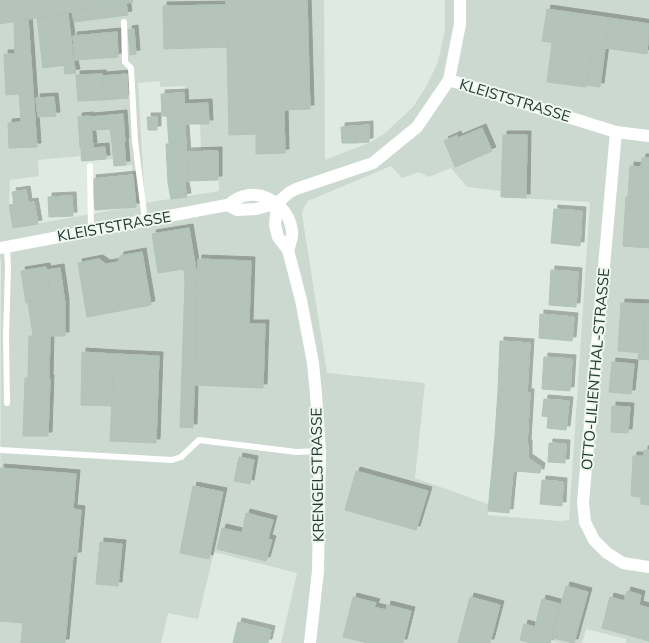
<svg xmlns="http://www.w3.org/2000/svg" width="649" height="643" viewBox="0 0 649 643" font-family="Mulish,sans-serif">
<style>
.built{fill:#ccd9d1;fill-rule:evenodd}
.building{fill:#b4c4bb;stroke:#b1c3b8;filter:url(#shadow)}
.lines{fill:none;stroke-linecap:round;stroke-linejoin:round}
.lane{stroke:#fff;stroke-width:6}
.street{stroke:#fff;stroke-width:12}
.labels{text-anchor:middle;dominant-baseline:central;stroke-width:4;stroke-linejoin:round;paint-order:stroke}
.street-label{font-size:15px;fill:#20392d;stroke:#eef6f1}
</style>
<defs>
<filter id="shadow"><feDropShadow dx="4" dy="-4" stdDeviation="0" flood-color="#0004"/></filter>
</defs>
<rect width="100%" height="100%" fill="#deeae2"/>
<!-- built -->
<path class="built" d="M0,0H324L325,160L371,142L384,134L413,107L426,87L438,62L445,30V0H649V643H626V639L586,629L582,643H560L552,641L551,643H281L297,573L214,552L198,619L168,613L161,643H0L1,260H0ZM160,81V87L185,86V124H200L201,149L217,150L219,191L145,203L138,83ZM80,156L81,161L113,159L114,166L132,165L136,206L13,228L9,205L10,180L39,176L38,160ZM391,166L402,178L419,172L429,177L451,168L467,187L501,191V197L590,202L569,520L560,521L488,515V504L415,478L425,383L327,373L302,214L304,207L308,201Z"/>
<!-- building -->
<path class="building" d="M0,0H132L133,2L0,24Z
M226,0H307L310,109L284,110L285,153L256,154V134L229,135Z
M126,3L128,15L74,22L72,11Z
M226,5L227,47L164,49L163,6Z
M547,9L609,18L600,87L587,85L592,49L542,41Z
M68,14L74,64L43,68L37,18Z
M28,18L37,147L9,148L8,123L21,122L19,94L6,95L4,54H15L14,22Z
M609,18L649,24L647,54L605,48Z
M134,29L136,54L130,55L128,30Z
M117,32L118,57L75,60L73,36Z
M552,43L592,49L586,87L547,82Z
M74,64L76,73L65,74L64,65Z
M102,74L104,100L78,101L76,75Z
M127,74L128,98L104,100L102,76Z
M184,93L185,116H162L161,94Z
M54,97L56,116L38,117L36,98Z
M208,103L209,124H185V104Z
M123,114L125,142L112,143L110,129L91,130L90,117Z
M90,116L93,147L80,148L78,117Z
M167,116H184L186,143L169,144Z
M147,117H157V130H148Z
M369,125V142L355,143V126Z
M355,126V143H342L341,127Z
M482,128L492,151L455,167L444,141L457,135L458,138Z
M503,135H527L526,198L501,197Z
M124,142L126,165L114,166L112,143Z
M186,143L188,181L168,183L166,144Z
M105,147L106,159L82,161L81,149Z
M218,151V180L188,181L187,152Z
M642,158H649V199L628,197L630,166L641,167Z
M133,175L136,207L95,210L92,179Z
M184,180L187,197L171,199L168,183Z
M26,190L28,203L34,202L38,224L13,228L9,205L14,204L12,192Z
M72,196L73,216L49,217L48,197Z
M626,197L649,199V248L623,246Z
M554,209L582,211L580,246L551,243Z
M189,228L197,276L193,428L180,427L185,282L184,269L158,273L152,234Z
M142,252L151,305L87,317L78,263L99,259L106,264L118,262L120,256Z
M198,259L251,261L249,324H265L263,388L194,385Z
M46,267L51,299L26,303L21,271Z
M60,268L65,303V336H33L28,302L51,299L47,270Z
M551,270L578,272L576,307L549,305Z
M621,303L646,304L643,353L618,351Z
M646,304H649V360L638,359L639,353H643Z
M540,314L574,317L572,341L539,338Z
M29,336H50L49,379L28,378Z
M500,341L530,343L527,393L498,391Z
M82,352L114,354L112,406L81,405Z
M114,354L159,356L156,443L110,441Z
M544,357L572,359L570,391L542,389Z
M612,362L634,364L631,394L609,392Z
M25,378L50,379L48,436H23Z
M498,391L530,393L527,444L509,443L510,437L495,436Z
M544,399L569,401L566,430L547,428L548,417L542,416Z
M612,406L630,407L628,433L611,432Z
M495,436L510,437L509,443L528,444V458L541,467L540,473L492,469Z
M549,443L566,444L565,463L548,462Z
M644,450H649V505L641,504V497L631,496L633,456H644Z
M239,457L254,460L250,484L234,481Z
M0,468L76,474L73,509L81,510L77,556H73L65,643H21L23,623L0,621Z
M492,469L513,471L509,513L488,511Z
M356,471L428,491L416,530L345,510Z
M542,480L563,482L562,506L540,504Z
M193,486L223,492L209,559L180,553Z
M246,513L273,520L268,539L242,533Z
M222,528L272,540L266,561L217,549Z
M100,542L122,544L118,586L96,584Z
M566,586L588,592L574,643L552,638Z
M627,591L641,595L639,605L649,608V641L602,628L610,597L624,601Z
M353,597L376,603L374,607L386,610L387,605L411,611L403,643H368L343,637Z
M470,597L500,605L490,643H458Z
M542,599L560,604L550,643H531L520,640L524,624L535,627Z
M238,622L271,630L268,643H233Z"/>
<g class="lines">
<!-- lane -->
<path class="lane" d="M124,22L125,62L131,68L135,141L145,221
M90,166L91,231
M7,246L8,269L6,335L7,403
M0,450L172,460L181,457L199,440L296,452L320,451"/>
<!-- street -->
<path class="street" d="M449,80L616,132L649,136
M616,132L583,502L585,522L594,540L607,553L623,563L649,567
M277,203L275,225L278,237L288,250L301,300L313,363L316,394L320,451L318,571L310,643
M229,205C251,182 289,201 292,231C293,237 290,244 288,250
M0,248L227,205L237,210L256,209L277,203L290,192L296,189L373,163L417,127L449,80L460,24V0"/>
</g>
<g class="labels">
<!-- street labels -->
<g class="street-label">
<text transform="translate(515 100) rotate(17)">KLEISTSTRASSE</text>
<text transform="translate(114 226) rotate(-10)">KLEISTSTRASSE</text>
<text transform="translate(595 369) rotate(-85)">OTTO-LILIENTHAL-STRASSE</text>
<text transform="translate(317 475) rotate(-91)">KRENGELSTRASSE</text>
</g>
</g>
</svg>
